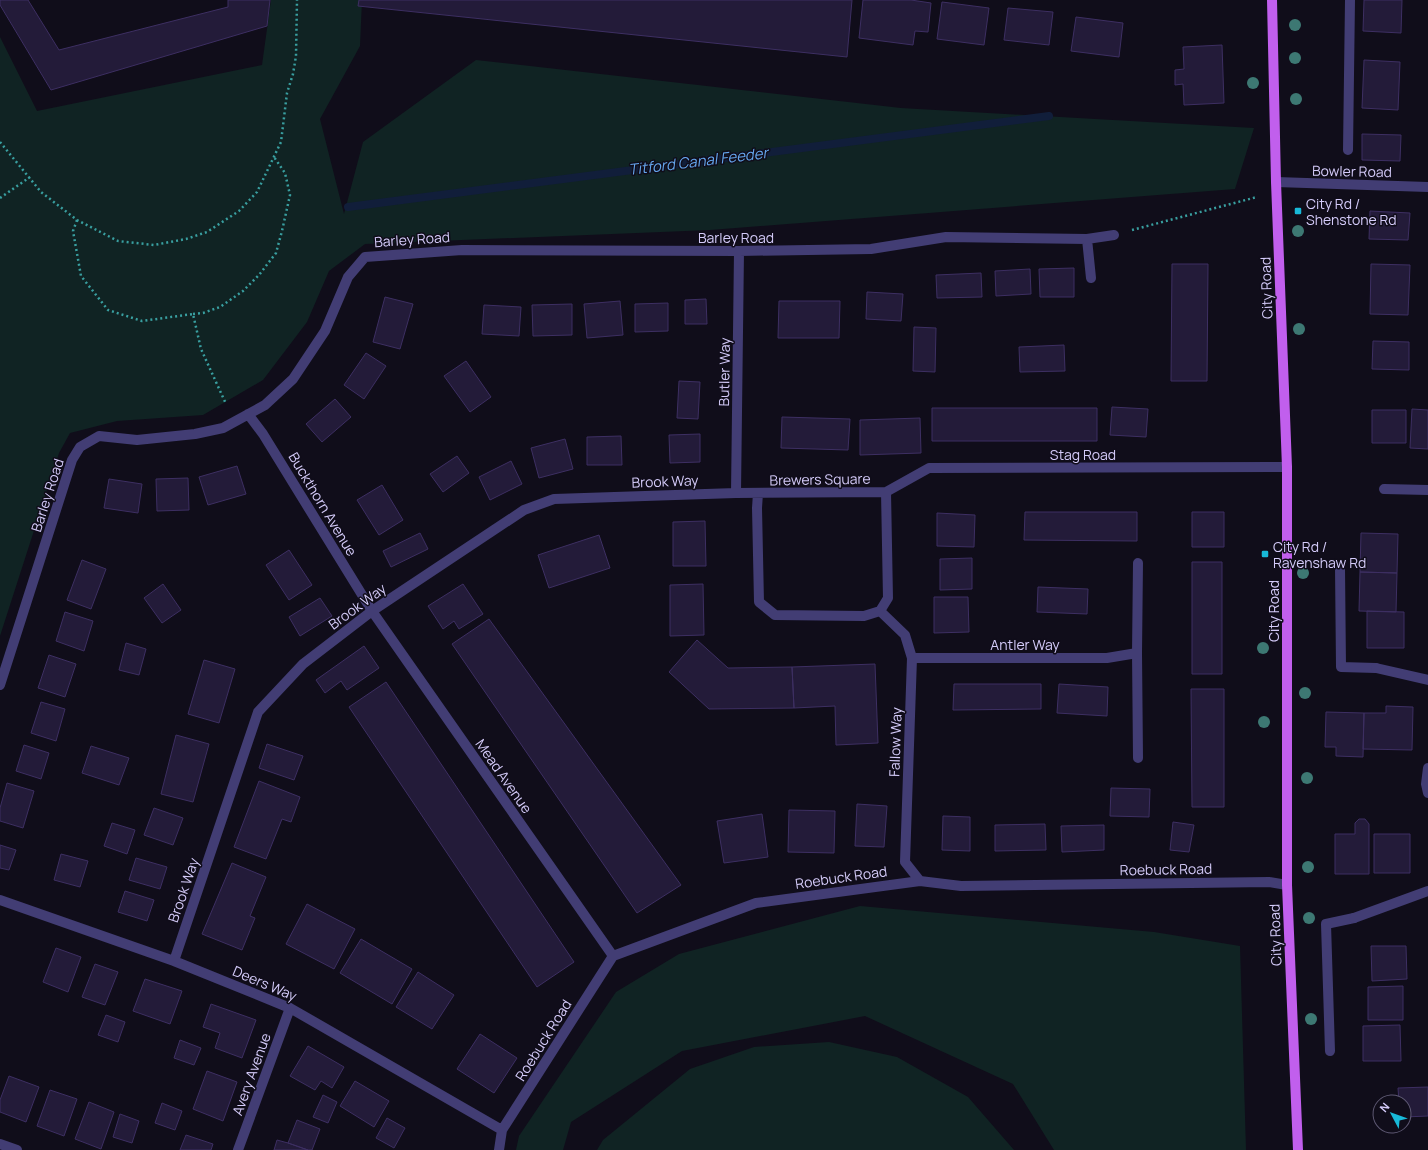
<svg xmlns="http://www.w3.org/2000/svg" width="1428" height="1150" viewBox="0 0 1428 1150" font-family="Manrope,sans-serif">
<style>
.green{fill:#102323}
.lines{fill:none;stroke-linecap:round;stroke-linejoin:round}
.stream{stroke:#111e3a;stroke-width:8}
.building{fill:#231b39;stroke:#3d2f62}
.path{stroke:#399fa0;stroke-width:2.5;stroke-dasharray:2 3;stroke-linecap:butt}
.service{stroke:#423d74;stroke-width:10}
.minor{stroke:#423d74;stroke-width:10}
.primary{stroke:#c15fed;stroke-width:10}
.tree{fill:#3d7873}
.poi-dot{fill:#18b9d8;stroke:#100d1a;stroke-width:1.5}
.labels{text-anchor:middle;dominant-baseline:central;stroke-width:3;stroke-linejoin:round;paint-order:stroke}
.street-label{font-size:14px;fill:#d4cbf9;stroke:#100d1a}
.poi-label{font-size:14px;fill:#d4cbf9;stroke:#100d1a;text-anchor:start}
.water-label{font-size:15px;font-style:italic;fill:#65a6ee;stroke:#100d1a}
</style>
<rect width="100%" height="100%" fill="#100d1a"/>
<!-- green -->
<path class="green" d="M271,0H362L360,46L320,119L344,214L363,142L476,60L901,108L1254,128L1235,189L710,230L365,244L329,271L307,322L263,380L203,415L117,421L70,433L59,453L0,636V37L37,111L262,65Z
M860,906L1154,932L1240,946L1246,1150H1054L1013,1084L865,1016L682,1051L571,1122L563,1150H516L519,1136L616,992L679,954Z
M829,1042L897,1057L968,1097L1014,1150H597L603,1140L690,1069L754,1047Z"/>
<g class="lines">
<!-- stream -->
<path class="stream" d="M348,207L1049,116"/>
</g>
<!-- building -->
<path class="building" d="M0,0H28L59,50L228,7V0H270L267,26L51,90L0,5Z
M359,0H852L847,57L358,6Z
M863,0H911L931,3L928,32L915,31L913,45L859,38Z
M1364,0H1402L1401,33L1363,31Z
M942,2L989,8L984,45L937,39Z
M1008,8L1053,12L1049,45L1004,40Z
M1076,17L1123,23L1119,57L1071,51Z
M1222,45L1224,103L1184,105L1183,84L1175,85V70L1184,69L1183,47Z
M1364,60L1400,62L1398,110L1362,108Z
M1362,134L1401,135L1400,161L1362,160Z
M1370,211L1410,213L1408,240L1369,239Z
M1172,264H1208L1207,381H1171Z
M1371,264L1410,265L1408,315L1370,314Z
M1074,268V297H1040L1039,269Z
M1030,269L1031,294L996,296L995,271Z
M981,273L982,297L937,298L936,275Z
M867,292L903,294L901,321L866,319Z
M385,297L413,304L400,349L373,342Z
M706,299L707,324H685V300Z
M620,301L623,335L587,338L584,304Z
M779,301H840L839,338H778Z
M668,303V331L635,332V304Z
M572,304V335L533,336L532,305Z
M484,305L521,307L519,336L482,334Z
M914,327L936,328L935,372L913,371Z
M1373,341L1409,342V370L1372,369Z
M1064,345L1065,371L1020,372L1019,347Z
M366,353L386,366L364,399L344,385Z
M466,361L491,397L470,412L444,376Z
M679,381L700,382L698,419L677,418Z
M335,399L351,417L322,442L306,424Z
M1112,407L1148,409L1146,437L1110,435Z
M932,408H1097V441H932Z
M1412,409L1428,410V449L1410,448Z
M1372,410H1406V443H1372Z
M782,417L850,419L848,450L781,448Z
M920,418L921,453L860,455V420Z
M700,434V462L670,463L669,435Z
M621,436L622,465H587V437Z
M565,439L573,469L539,478L531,448Z
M457,456L469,473L443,492L430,474Z
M511,461L522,484L490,500L479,477Z
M237,466L246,494L208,505L199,477Z
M188,478L189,510L157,511L156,479Z
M109,479L142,484L138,513L104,508Z
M382,485L403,520L379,535L357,500Z
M1025,512H1137V541L1024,540Z
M1192,512H1224V547H1192Z
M937,513L975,515L974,547L937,546Z
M705,521L706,566H673V522Z
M420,533L428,549L391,567L383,551Z
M1361,533L1398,534L1397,573L1360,572Z
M599,535L610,568L549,588L538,555Z
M289,550L312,585L289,600L266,565Z
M972,558V589L940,590V559Z
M82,560L106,569L91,609L67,600Z
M1192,562H1222V674H1192Z
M1360,572L1397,573L1396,612L1359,611Z
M163,584L181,610L162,623L144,598Z
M463,584L483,614L459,629L454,621L443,629L428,606Z
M703,584L704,635L670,636V585Z
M1038,587L1088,589L1087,614L1037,612Z
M934,597H968L969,632L934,633Z
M320,598L332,616L300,636L289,617Z
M1367,611L1404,612V648H1367Z
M65,612L93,621L84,651L56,641Z
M489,619L681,885L637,913L452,644Z
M697,640L728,668L792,667L794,708L709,709L669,672Z
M126,643L146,649L139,675L119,670Z
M364,646L379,668L347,690L341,681L325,693L316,680Z
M49,655L76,664L65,697L38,688Z
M204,660L235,669L219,723L188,714Z
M875,664L878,743L836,745L835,706L794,708L792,667Z
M386,682L574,962L537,987L349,707Z
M954,684H1041V709L953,710Z
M1059,684L1108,687L1107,716L1057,713Z
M1191,689H1224V807H1192Z
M41,702L65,709L56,741L31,733Z
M1386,706L1413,707L1412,750L1363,749L1364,713H1386Z
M1326,712L1364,713L1363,757L1336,756V747H1325Z
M176,735L209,744L193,802L161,794Z
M267,744L303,756L294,780L259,768Z
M24,745L49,753L41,779L16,771Z
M91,746L129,758L119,785L82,773Z
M259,781L300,797L291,822L282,819L266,859L234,847Z
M7,783L34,791L23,828L0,821V808Z
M1111,788L1150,789L1149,817L1110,816Z
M857,804L887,806L884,847L855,846Z
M154,808L183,818L173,845L144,835Z
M789,810L835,811L834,853L788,852Z
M762,814L768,857L724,863L717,821Z
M943,816L970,817V851L942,850Z
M1359,819H1365L1369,824V874H1335V834H1355V823Z
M1173,822L1194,825L1189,852L1170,850Z
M112,823L135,830L127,854L104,846Z
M1045,824L1046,850L995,851V825Z
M1104,825V850L1062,852L1061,826Z
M1374,834H1410V873H1374Z
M0,845L16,850L9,870L0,868Z
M61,854L88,861L80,887L54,880Z
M136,858L167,867L160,889L129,880Z
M232,863L266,877L250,916L255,918L242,950L202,934Z
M125,891L154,900L147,921L118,912Z
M307,904L355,929L334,969L286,944Z
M361,939L412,969L392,1004L340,973Z
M1371,946H1406L1407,979L1372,981Z
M56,948L81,957L68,992L43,982Z
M95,964L118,972L105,1005L82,997Z
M418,972L454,995L432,1029L396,1007Z
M145,979L182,991L170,1024L133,1011Z
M1403,986V1020H1368V987Z
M211,1004L256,1020L242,1058L215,1048L220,1033L203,1027Z
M106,1015L125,1022L118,1042L98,1035Z
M1400,1025L1401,1061H1363V1026Z
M480,1034L517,1058L494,1093L457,1069Z
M180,1040L201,1048L194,1065L174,1058Z
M308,1046L344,1067L332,1088L321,1081L315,1090L290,1076Z
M207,1071L237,1082L223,1121L193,1109Z
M9,1076L39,1087L26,1122L0,1112V1100Z
M355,1081L389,1101L374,1127L340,1106Z
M1428,1087V1116L1404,1117V1102H1399L1398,1088Z
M50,1090L77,1099L64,1136L37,1126Z
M323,1095L337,1102L328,1123L313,1117Z
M89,1102L114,1112L101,1149L75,1139Z
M162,1103L182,1111L175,1130L155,1123Z
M120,1114L139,1121L132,1143L113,1137Z
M387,1118L405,1128L394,1148L376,1138Z
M297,1120L320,1129L312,1150H308L288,1143Z
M186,1135L213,1144L211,1150H180Z
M277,1140L288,1143L308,1150H274Z"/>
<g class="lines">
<!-- path -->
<path class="path" d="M0,142L41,192L77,220L118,241L154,245L186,239L207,232L239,211L257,192L281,142L287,93L293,74L296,56L297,0
M0,198L30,177
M77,220L73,231L81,276L108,310L142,321L193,314L201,349L226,404
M1132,230L1257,197
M193,314L203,313L220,307L243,291L259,275L276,253L282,231L290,195L285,173L274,157"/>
<!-- service -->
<path class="service" d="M1348,150L1350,0
M1384,489L1428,490
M1340,568L1341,667L1376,668
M1330,1051L1326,924L1354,918"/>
<!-- minor -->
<path class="minor" d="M1276,182L1428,187
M1087,239L1091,278
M248,414L263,434L372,611L613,956
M736,493L739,251
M758,493L757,508L759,602L775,615L864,616L880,611L888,598L886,492
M880,611L905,635L912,658L905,862L920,881
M1137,653L1138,563
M912,658H1107L1137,653L1138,758
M1376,668L1428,680
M0,685L72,460L80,447L99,436L137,440L195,434L223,428L265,405L293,379L325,331L348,277L365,257L462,250L739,251L871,249L946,237L1087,239L1114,235
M1428,768L1426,784L1428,793
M0,900L174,961L290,1008L502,1130
M1354,918L1428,891
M174,961L258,712L303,664L372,611L524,510L554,499L736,493L886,492L929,468L1287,467
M0,1144L17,1150
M238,1150L290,1008
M499,1150L502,1130L613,956L756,903L920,881L961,886L1269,882L1287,885"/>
<!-- primary -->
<path class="primary" d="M1272,0L1276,182L1287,467V885L1298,1150"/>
</g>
<!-- trees -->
<g class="tree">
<circle cx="1295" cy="25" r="6"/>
<circle cx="1295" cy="58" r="6"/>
<circle cx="1253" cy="83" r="6"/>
<circle cx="1296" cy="99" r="6"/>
<circle cx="1298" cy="231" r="6"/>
<circle cx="1299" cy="329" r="6"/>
<circle cx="1303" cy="573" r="6"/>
<circle cx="1263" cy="648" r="6"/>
<circle cx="1305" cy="693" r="6"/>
<circle cx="1264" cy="722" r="6"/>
<circle cx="1307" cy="778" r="6"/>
<circle cx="1308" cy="867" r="6"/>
<circle cx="1309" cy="918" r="6"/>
<circle cx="1311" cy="1019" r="6"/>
</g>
<!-- markers -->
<g class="poi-dot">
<rect x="1294" y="207" width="8" height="8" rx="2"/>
<rect x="1261" y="550" width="8" height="8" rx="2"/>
</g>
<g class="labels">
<!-- street labels -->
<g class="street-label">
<text transform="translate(1352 171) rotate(1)">Bowler Road</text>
<text x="736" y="237">Barley Road</text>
<text transform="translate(412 239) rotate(-4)">Barley Road</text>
<text transform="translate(1266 288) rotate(-92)">City Road</text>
<text transform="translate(724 372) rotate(-89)">Butler Way</text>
<text x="1083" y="454">Stag Road</text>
<text transform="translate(820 479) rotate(-1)">Brewers Square</text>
<text transform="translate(665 481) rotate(-2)">Brook Way</text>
<text transform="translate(47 495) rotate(-72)">Barley Road</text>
<text transform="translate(323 504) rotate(59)">Buckthorn Avenue</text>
<text transform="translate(357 606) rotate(-36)">Brook Way</text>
<text transform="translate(1273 611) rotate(-90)">City Road</text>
<text x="1025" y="644">Antler Way</text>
<text transform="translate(895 742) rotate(-88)">Fallow Way</text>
<text transform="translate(504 776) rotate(55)">Mead Avenue</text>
<text transform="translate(1166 869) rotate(-1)">Roebuck Road</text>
<text transform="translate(841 877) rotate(-8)">Roebuck Road</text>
<text transform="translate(183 890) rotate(-71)">Brook Way</text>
<text transform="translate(1275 935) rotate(-92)">City Road</text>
<text transform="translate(265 983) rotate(23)">Deers Way</text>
<text transform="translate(543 1040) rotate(-58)">Roebuck Road</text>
<text transform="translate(251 1074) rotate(-70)">Avery Avenue</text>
</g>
<!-- poi labels -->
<g class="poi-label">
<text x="1306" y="203">City Rd /<tspan x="1306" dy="16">Shenstone Rd</tspan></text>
<text x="1273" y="546">City Rd /<tspan x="1273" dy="16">Ravenshaw Rd</tspan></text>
</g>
<!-- water labels -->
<g class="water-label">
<text transform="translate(698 161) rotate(-7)">Titford Canal Feeder</text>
</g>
</g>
<!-- north arrow -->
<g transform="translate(1392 1114) rotate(311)"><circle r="19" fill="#100d1a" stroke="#5e5973"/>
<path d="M0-3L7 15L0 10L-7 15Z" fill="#18b9d8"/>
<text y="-6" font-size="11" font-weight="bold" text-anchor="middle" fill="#d4cbf9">N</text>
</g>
</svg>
